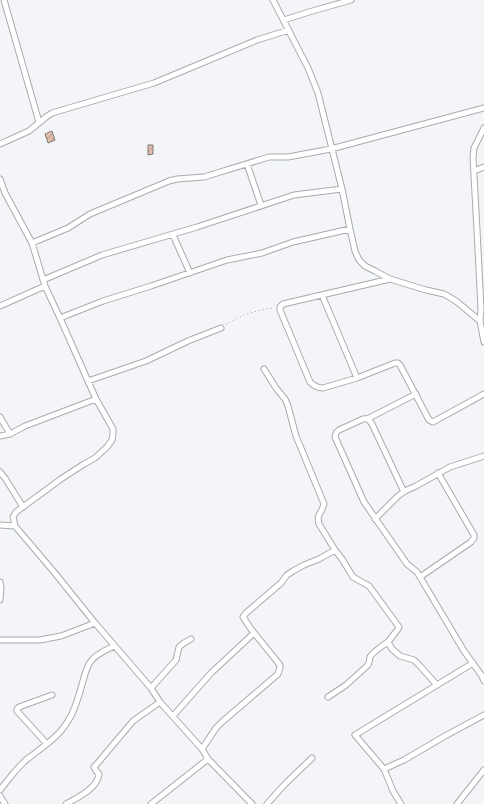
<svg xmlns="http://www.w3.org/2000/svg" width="484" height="804" viewBox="0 0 484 804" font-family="'PT Sans',sans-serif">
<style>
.building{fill:url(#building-hatch);stroke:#7c7977}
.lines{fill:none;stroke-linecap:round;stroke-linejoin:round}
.street-casing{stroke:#a8abae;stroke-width:7}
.path{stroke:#9fa0a3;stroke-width:1;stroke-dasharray:1 3;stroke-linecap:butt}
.street{stroke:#fff;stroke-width:5}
</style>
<defs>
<pattern id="building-hatch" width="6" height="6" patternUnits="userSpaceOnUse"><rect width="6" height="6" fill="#e2bdad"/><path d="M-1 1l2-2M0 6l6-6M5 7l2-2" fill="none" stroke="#b89b8e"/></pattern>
</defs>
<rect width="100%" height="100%" fill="#f3f5f8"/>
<!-- building -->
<path class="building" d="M52,131L55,140L48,143L45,134Z
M148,145H153V154L148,155Z"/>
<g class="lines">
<defs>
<path id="street" d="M4,0L39,122
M273,0L308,68L318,93L342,189L350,229L355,251L359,260L365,266L375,271L390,279L426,290L444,294L456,301L480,321L484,342
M284,20L309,12L351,0
M0,144L29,131L46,117L52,113L154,83L257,40L289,30
M247,164L261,205
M474,171L484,167
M0,179L5,193L32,243L45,286L60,318L96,399L113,429V434L112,440L107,447L95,458L84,464L61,479L16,512L13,517L15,526L54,572L95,623L151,688L160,702L202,749L208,759L252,804
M173,235L190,273
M32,243L68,228L90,214L169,181L177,179L204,177L269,157H288L331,149L484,108
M390,279L283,304L280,307V310L310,382C314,386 317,388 323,388L357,378L395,363H398L400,365L429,420L433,422L484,394
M43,280L102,255L197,227L294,195L342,189
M322,295L357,378
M0,306L45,286
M60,318L103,301L151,286L227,260L262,253L293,242L350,229
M480,321L481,309L477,230L473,157L474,148L484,128
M264,369L276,388L285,399L288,406L296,436L324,504C322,513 316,514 319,524L335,550L342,559L353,577L369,586L375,594L399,627L398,629L388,642L392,649L400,656L414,660L419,665L437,685L473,663
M88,381L146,361L188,341L221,328
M0,417L10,434L25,426L96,399
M367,419L416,394
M0,436L10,434
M0,472L5,478L23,507
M404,492L372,424C369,420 368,418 363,419L339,430L336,433L335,437L364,502L407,564L417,572L420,577L464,651L482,676L484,681
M375,519L398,496L405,491L416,486L450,467L484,456
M0,525L15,526
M420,577L471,542L474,538V535L438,473
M0,582L1,588L0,600
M0,640H40L61,636L95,623
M151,688L176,660L179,647L184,643L191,639
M328,697L346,685L367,666C370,663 369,661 370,657C372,653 383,645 388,642
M173,716L211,673L254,633
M47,744L17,711V709L19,707L52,695
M202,749L216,728L222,722L278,674L280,667V665L251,629L243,617L246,613L281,583L287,575L293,571L304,565L319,559L335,550
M384,769L355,735L437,685
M0,790C8,780 16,769 26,760C41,748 58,738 68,721C76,709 79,694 83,681C85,674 87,666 91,661C96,654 106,650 114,646
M0,796L5,804
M66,804C77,798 98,788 99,774L96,771L94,767L96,765L133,721L160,702
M151,804L208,759
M267,804L285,784L312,758
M401,804L393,791L384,769L404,760L445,736L484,715
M457,804L484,770"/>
</defs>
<!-- street casing -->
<use href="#street" class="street-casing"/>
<!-- path -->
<path class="path" d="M226,325C240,315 257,310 274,308"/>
<!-- street -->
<use href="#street" class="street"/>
</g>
</svg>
